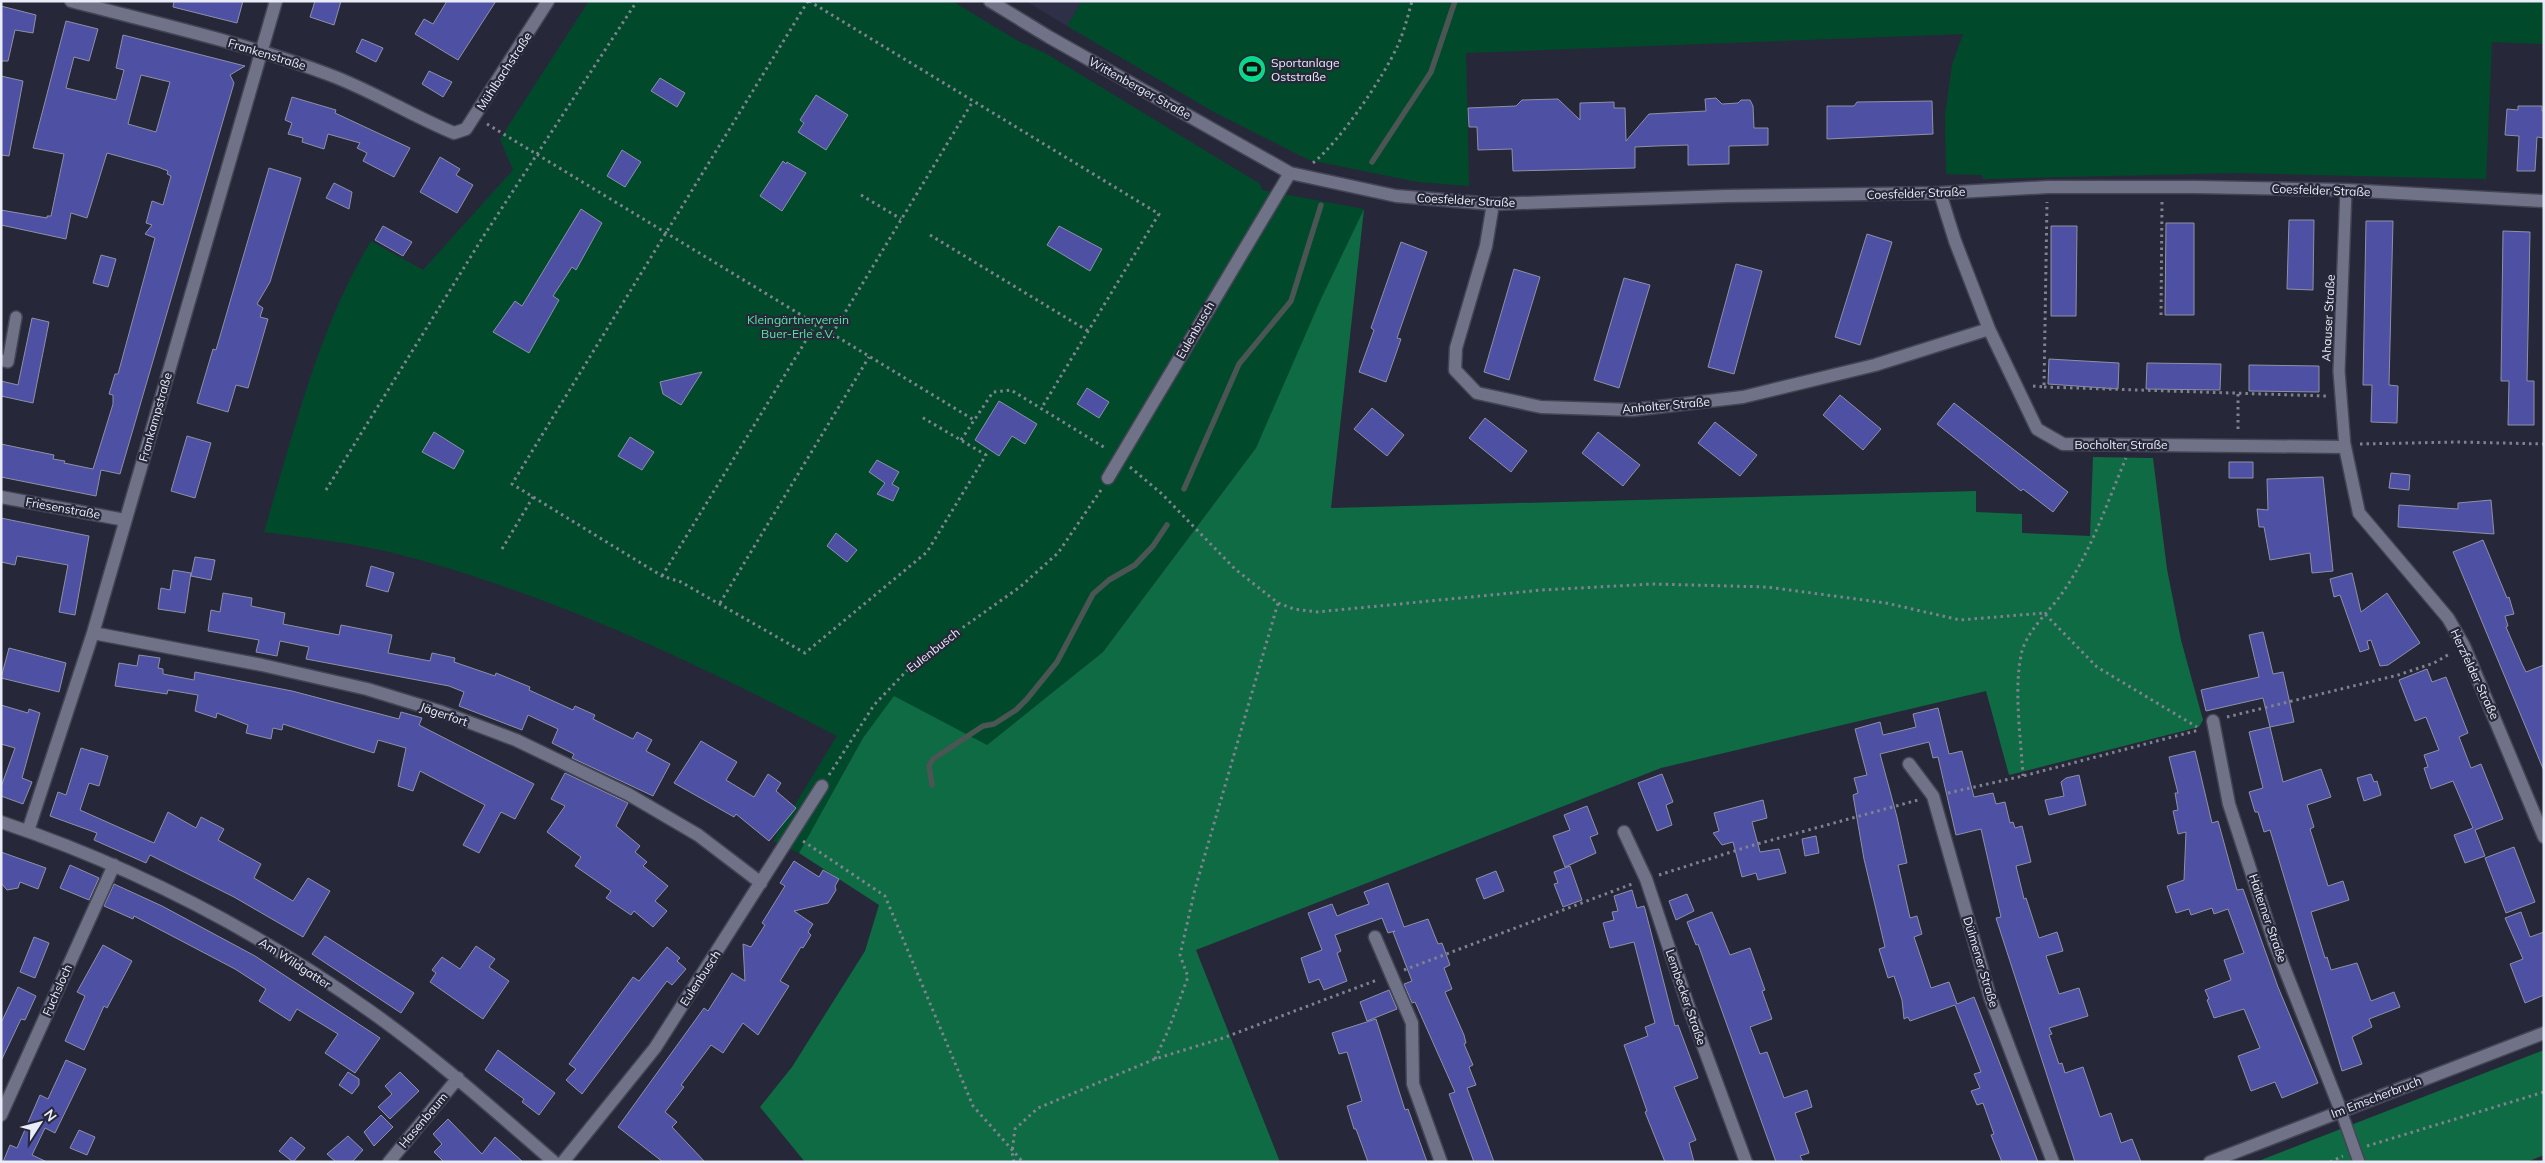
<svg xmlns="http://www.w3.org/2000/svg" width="2545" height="1163" viewBox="0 0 2545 1163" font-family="Mulish,sans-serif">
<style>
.built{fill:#2e3048}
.green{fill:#004a2b}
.forest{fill:#0e6b43}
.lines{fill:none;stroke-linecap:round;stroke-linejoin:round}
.stream{stroke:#4b5554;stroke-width:5.5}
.building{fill:#4e51a3;stroke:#8d90a6;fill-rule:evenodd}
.lane-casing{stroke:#444554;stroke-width:14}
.street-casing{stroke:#444554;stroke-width:15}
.secondary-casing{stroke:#444554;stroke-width:15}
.path{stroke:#808290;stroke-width:3;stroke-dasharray:2.5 4;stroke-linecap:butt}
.lane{stroke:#707388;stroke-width:11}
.street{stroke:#707388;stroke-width:12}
.secondary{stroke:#707388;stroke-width:12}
.labels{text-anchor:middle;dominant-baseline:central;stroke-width:4.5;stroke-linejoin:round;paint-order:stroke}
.street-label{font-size:12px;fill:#eaecf8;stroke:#262839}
.poi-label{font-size:12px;fill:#eaecf8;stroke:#262839;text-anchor:start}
.park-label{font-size:12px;fill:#58e7a1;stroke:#262839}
</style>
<rect width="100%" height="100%" fill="#262839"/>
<!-- built -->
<path class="built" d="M1026,1H1082L1067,26Z"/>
<!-- green -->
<path class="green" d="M589,1H952L1018,41L1045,53L1260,184L1262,190L1364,209L1256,448L1103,652L987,745L863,738L799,853L773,841L837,736C697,663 552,594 398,554C354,543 309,538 264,532C294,433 317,331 371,241L423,270L513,170L500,139Z
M1082,1H2544V44L2492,42L2486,179L2235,173L1983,179L1982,175L1946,174L1945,115L1952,65L1963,34L1466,53L1469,186L1418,182L1309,160L1214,112L1067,26Z"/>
<!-- forest -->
<path class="forest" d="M1364,209L1331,508L1976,491V512L2022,514V533L2090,536L2093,457L2153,458L2167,569L2181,640L2203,720L2199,727L2009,775L1986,691L1661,768L1196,950L1280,1162H805L760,1107L792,1067L865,951L879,905L799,853L863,738L894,696L987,745L1103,652L1256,448L1321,299Z
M2544,1050V1155L2527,1162H2256Z"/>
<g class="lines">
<!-- stream -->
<path class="stream" d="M1372,162L1431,72L1455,1
M1184,489L1239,364L1291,301L1321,205
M932,785L929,766L933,759L983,726L994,724L1016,710L1027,699L1057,662L1093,594L1109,580L1135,565L1153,546L1167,525"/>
</g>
<!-- building -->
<path class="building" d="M174,1H243L237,23L173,7Z
M315,1H341L334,25L310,17Z
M447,1H496L458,60L415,34L424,19L433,24Z
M1,6L36,15L33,33L15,30L8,61H1Z
M66,21L98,29L89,61L74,57L66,88L116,100L124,70L116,68L123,35L245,66L230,75L234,83L120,474L101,470L96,496L1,477V444L54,455L53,459L65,461L64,463L93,469L113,404V395L109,394L115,374H118L155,238L145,234L152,225L146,223L152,201L163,205L171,176L167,174L168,171L158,167L107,153L87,218L71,213L66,239L1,225V210L47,218V216H51L64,154L33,148ZM141,75L170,82L156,132L128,124Z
M362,39L383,48L376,62L356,52Z
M429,71L452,82L443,97L422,84Z
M1,76L23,81L9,156L1,155Z
M660,78L685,93L677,107L651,91Z
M816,95L848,115L826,150L798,132L804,123L800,120Z
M292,97L336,110L335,113L410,148L394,177L363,161L367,153L357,148L360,143L328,134L324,149L302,142L303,138L288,134L292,123L285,120Z
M1716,98L1722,104L1738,103L1741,100H1750L1753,106L1754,128H1768V145L1729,146V164L1688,165V145L1656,146L1635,147V168L1513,171L1512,149L1478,150L1477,127H1469L1468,108L1516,106L1522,100L1558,99L1580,120V103L1614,102V108H1625L1626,141L1649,114L1706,111L1705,99Z
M1932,101L1933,134L1827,139V106H1854L1857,102Z
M2518,106H2542V111H2544V138L2537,137L2535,171H2517L2519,136L2505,135L2507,109L2518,110Z
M622,150L641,162L625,187L607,176Z
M440,157L460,169L456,175L473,185L457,213L420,192Z
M783,161L786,164L787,162L806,173L782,211L760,196Z
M269,168L301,178L270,282L257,304L263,308L260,317L268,319L248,388L236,385L228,412L197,403L213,349L216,350Z
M334,183L352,192L349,209L326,198Z
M581,209L602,223L576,270L572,267L553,296L559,300L529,353L493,332L515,301L522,306Z
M2289,220H2314L2313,290L2287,289Z
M2366,221H2393L2389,385L2398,386L2397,423L2371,422L2372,385H2363Z
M2166,223H2194V315H2165Z
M383,226L412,242L403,256L375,240Z
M1059,226L1102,249L1090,271L1047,245Z
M2051,226H2077L2076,316H2051Z
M2503,231L2530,232L2527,381H2534V425H2508L2509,381H2501Z
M1867,234L1892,242L1860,345L1835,337Z
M1401,242L1427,252L1397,338L1401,339L1386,382L1359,372L1374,330L1371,328Z
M101,255L116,259L108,287L93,283Z
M1736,264L1762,271L1734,374L1708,367Z
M1514,269L1540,277L1509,380L1484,372Z
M1624,278L1650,285L1619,388L1594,380Z
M32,318L49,322L33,403L1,396V381L18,385Z
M2049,359L2119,363L2118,389L2048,384Z
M2147,363L2221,364L2220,390L2146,389Z
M2249,365L2319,366V392L2249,391Z
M702,372L681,405L663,394L660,382Z
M1087,388L1109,402L1099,418L1077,404Z
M1840,395L1881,429L1863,450L1823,415Z
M999,401L1037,424L1025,444L1012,436L999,456L975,440Z
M1954,403L2068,492L2053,512L2023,489L2021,491L1937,424Z
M1372,408L1404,435L1387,456L1354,429Z
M1485,418L1527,451L1511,472L1469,438Z
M1715,422L1757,455L1740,476L1698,443Z
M434,432L464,451L454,469L422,452Z
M1598,432L1640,465L1623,486L1582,453Z
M187,436L211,443L195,498L171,491Z
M630,437L654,452L642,470L618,456Z
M877,460L899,472L892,484L899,488L893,501L877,494L885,483L869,472Z
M2229,462H2253V478H2229Z
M2391,473L2410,475L2409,490L2389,488Z
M2323,477L2333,571L2312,573L2310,553L2270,560L2264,527H2259L2257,509L2268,510L2267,479Z
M2491,500L2494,534L2398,527L2399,505L2458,509V503Z
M1,518L89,536L75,615L59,612L68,565L17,556L15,565L1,562Z
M836,533L857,550L847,562L827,546Z
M2483,540L2507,598L2509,597L2514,614L2505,616L2508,626L2506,627L2522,664L2526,672L2544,665V771L2453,552Z
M195,557L215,560L211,580L191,576Z
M371,566L394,573L388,592L366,586Z
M173,570L191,573L185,613L158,609L161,588L170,590Z
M2352,573L2361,612L2387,593L2420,643L2388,665L2380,666L2371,640L2367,641L2369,649L2360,652L2340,595L2334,597L2330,579Z
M223,593L252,598L251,606L285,613L283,624L339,635L341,625L392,635L388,653L430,661L432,653L455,658L454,662L495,676L496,673L530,687L529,690L573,710L575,706L595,715L593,719L633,739L637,732L652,740L646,751L670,764L653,796L572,758L574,754L552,743L558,729L528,715L522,730L459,706L464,692L449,686L306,659L309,647L280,641L277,656L256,652L259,640L208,631L211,610L220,612Z
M2263,632L2273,674L2283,672L2294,722L2270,727L2283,782L2321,769L2331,797L2307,805L2314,827L2310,829L2328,886L2343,881L2349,900L2311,912L2325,958L2327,957L2331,970L2357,963L2371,1001L2394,992L2400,1007L2369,1019L2372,1027L2352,1037L2362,1064L2342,1071L2270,830L2264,832L2258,812H2255L2249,792L2263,788L2249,732L2270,727L2263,698L2206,711L2201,690L2259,677L2249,635Z
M9,648L66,663L59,692L1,678Z
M139,655L160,658L158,668L163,669V674L194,680L195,672L292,691L399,719L401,712L422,718L419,725L534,784L515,819L501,812L479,853L463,845L485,805L420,771L413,791L398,786L406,748L378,740L374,753L283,724L282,730L273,728L271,739L246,733L248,725L217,713L216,718L195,711L198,695L168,690L167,694L115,686L119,663L137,666Z
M2427,669L2432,682L2446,677L2468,733L2459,737L2471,768L2481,764L2503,819L2475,830L2485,856L2465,863L2454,835L2473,828L2453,781L2431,789L2424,768L2428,767L2424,755L2439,750L2426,717L2415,721L2399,680Z
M1,705L28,713L29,709L40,713L22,778L32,782L23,804L1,796V787L15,748L1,744Z
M1938,708L1949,754L1962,751L1974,797L1993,793L1996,804L2005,802L2010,823L2013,822L2015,828L2022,826L2031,862L2016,866L2024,899L2026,898L2039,938L2057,932L2063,951L2046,956L2059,994L2079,988L2088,1016L2049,1028L2052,1034L2049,1035L2059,1064L2062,1063L2065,1073L2083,1067L2100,1117L2111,1113L2121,1143L2132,1139L2141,1162H2075L1996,918L2001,917L1981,829L1956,835L1938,757L1933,758L1929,742L1880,754L1897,817L1907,863L1898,865L1910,918L1917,916L1922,934L1914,937L1931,988L1949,982L1957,1004L1974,997L2038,1162H2002L1991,1135L1994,1134L1983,1103L1977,1105L1971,1091L1980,1088L1974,1074L1981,1072L1955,1005L1910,1021L1908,1017L1904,1019L1902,1000L1894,976L1888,978L1879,949L1885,947L1864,859L1853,795L1858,793L1854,778L1867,775L1855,729L1880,722L1883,735L1900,731L1916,727L1913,714Z
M701,741L737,762L726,780L754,797L768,774L781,783L776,791L796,808L769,841L736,814L734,817L674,783Z
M81,748L108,756L99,786L89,783L80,810L154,843L168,812L196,828L201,817L224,829L218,840L261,864L254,878L293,901L308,878L330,891L303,937L234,897L150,855L146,863L94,840L97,833L50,816L58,792L66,795Z
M2195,751L2212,823L2218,821L2237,890L2243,889L2278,987L2318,1083L2282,1098L2275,1082L2251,1091L2238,1056L2260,1048L2244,1009L2214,1018L2207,1000L2209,999L2205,990L2231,980L2224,960L2244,953L2228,909L2214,914L2212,908L2191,915L2189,909L2176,913L2167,886L2184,880L2186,832L2178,834L2173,811L2178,810L2175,793H2178L2169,757Z
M565,773L628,803L616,826L640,846L635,852L647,862L643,866L668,886L655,901L667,911L653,927L634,911L631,915L606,898L611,891L575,866L581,857L547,832L565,806L551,799Z
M1662,774L1673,802L1666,805L1672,825L1657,831L1638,783Z
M2371,774L2374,782L2377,781L2381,795L2364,801L2357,778Z
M2079,775L2086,805L2049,815L2045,800L2064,796L2061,782L2066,778Z
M1763,800L1767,818L1752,822L1760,852L1779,849L1786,873L1758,880L1756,873L1742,877L1733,842L1722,845L1713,833L1719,831L1714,813Z
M1587,806L1598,834L1590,837L1596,853L1565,867L1553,836L1570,830L1564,815Z
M1816,836L1819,853L1805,856L1802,839Z
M2514,847L2535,902L2506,913L2485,858Z
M1,852L46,868L38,889L20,882L18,888L7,890L1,883Z
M794,861L819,877L823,870L839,879L835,886L836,890L828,903L794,911L813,924L808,932L811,935L803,948L801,947L780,981L789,986L758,1035L743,1023L723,1053L711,1045L681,1085L684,1087L665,1112L677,1122L672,1127L705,1162H663L618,1127L704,1008L708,1011L732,973L745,981L743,944L751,947L765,925L762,923L785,886L780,883Z
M70,865L99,878L89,900L60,888Z
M1570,866L1582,900L1563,907L1554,884L1558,883L1554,872Z
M1496,871L1504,891L1484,899L1476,879Z
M1388,883L1404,927L1428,919L1438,944L1442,943L1450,965L1444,968L1452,989L1445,992L1464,1035L1466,1043L1464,1044L1473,1065L1469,1067L1476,1085L1467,1088L1494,1162H1474L1449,1094L1455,1092L1415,1002L1412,1003L1404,984L1412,981L1393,932L1395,931L1388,933L1382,918L1335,935L1341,951L1337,953L1347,981L1324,990L1319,979L1309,983L1301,958L1322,950L1308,913L1332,904L1337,916L1352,910L1369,904L1364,892Z
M114,884L162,906L255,956L380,1038L355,1073L325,1053L338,1034L297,1009L290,1021L259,1001L266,989L235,969L134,916L133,919L104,906Z
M1632,890L1637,908L1644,906L1645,909L1675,1026L1678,1025L1698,1078L1674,1087L1696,1140L1689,1143L1694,1162H1665L1645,1112L1647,1111L1624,1045L1648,1036L1645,1027L1655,1023L1634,942L1610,948L1603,923L1614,920L1612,912L1618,911L1614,896Z
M1687,894L1694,911L1676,920L1669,901Z
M1712,912L1730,955L1750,948L1765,990L1762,991L1772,1019L1750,1027L1760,1054L1767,1052L1784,1098L1807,1090L1812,1107L1795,1113L1809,1153L1800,1156L1803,1162H1776L1698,944L1696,945L1687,922Z
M2521,912L2530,937L2544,932V995L2525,1003L2510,964L2523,959L2505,918Z
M325,936L414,993L401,1013L312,954Z
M34,937L49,943L35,978L20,972Z
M103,945L132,961L107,1008L104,1006L84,1050L65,1041L85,996L77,992Z
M476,946L495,959L489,967L509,981L483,1019L430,982L436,973L432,970L442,957L460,969Z
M667,947L680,958L677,961L686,969L672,985L667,981L582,1094L566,1080L576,1069L569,1064L633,977L639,981Z
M18,987L36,996L25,1020L21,1019L1,1061V1023Z
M1389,990L1397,1009L1367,1021L1360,1002Z
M1376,1019L1405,1110L1408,1109L1427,1162H1368L1356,1129H1354L1347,1106L1362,1101L1347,1052L1339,1054L1332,1033Z
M498,1050L555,1093L539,1115L522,1102L524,1099L485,1070Z
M66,1060L86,1069L55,1133L45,1128L32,1155L47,1162H3L10,1145L17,1148L40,1095L48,1099Z
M348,1072L359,1079V1085L352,1094L339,1085Z
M400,1072L419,1091L390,1119L378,1107L392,1094L385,1086Z
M381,1115L393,1127L374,1146L364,1132Z
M448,1119L482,1154L495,1137L523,1162H444L434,1152L442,1144L433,1134Z
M79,1130L95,1137L87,1155L70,1148Z
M348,1136L363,1150L352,1162H336L327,1154Z
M291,1137L305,1148L293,1162L279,1151Z"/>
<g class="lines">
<defs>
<path id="lane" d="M1,360L8,362L16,317
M2345,447L2339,371L2346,190
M2341,1111L2359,1162"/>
<path id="street" d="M71,1C158,24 246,43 330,75C373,91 412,116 454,133L466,129L548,1
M990,1L1049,37L1290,173L1396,196L1493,204L1726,196L1940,193L2048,187H2196L2346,190L2544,201
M1940,193L1955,241L1989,329L2037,429L2063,444L2345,447L2359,513L2448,618L2464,646L2544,837
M1493,204L1486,246L1456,348L1455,370L1477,393L1541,407L1632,410L1743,397L1875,365L1989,329
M1108,478L1290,173
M1,497L125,520
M93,633L262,665L367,689L442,712L516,740L628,794L698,835L761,883
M2213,721L2229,804L2274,942L2341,1111
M1909,764L1933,796L1990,997L2053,1162
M1,822C132,866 257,931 370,1011C435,1057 494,1110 554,1162
M28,831L93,633L276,1
M1624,832L1646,879L1688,1005L1746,1162
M1375,937L1412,1023L1413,1084L1441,1162
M1,1115L114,865
M389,1162L458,1078
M563,1162L655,1048L822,786"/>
<path id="secondary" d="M2210,1162L2544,1033"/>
</defs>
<!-- lane casing -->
<use href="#lane" class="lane-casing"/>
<!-- street casing -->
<use href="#street" class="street-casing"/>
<!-- secondary casing -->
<use href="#secondary" class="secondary-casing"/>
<!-- path -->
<path class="path" d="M808,1L512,484L662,576L681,582L805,653L927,552L986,455L920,416
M809,1L1159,214L1041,409
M487,124L974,420
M1313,163C1341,140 1383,78 1398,45C1404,31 1408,16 1412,1
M861,195L901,219
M930,235L1088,331
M2161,315L2162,201
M832,334L973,101
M2033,386L2044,387L2047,202
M2044,387L2326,396
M2238,394V430
M961,440L993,392L1011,390L1107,449
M2360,444L2458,442L2544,444
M1130,467L1162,494L1235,569L1278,603L1294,609L1317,612L1542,590L1653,584L1767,587L1886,603L1960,620L2044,613L2097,667L2197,727
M326,490L483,237L637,1
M502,549L533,497
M662,576L816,324
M720,603L869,357
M2227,717L2398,675L2434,663L2451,653
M829,775L874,705L917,660L1020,587L1058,553L1101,490
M2023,776C2021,739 2013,687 2022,651C2029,628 2050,611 2063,592C2091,552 2107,503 2126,458
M1948,793L2023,776L2199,730
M803,841L885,896L973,1106L1023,1162
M1659,875L1750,846L1918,800
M1404,970L1632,884
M1155,1059L1168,1031L1188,977L1180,955L1195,889L1278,603
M2367,1146L2544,1092
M1014,1162L1012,1152L1015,1129L1038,1108L1155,1059L1223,1038L1377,980
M2330,1162L2343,1156"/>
<!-- lane -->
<use href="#lane" class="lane"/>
<!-- street -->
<use href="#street" class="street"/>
<!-- secondary -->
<use href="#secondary" class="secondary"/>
</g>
<!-- icons -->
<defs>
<symbol id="stadium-disc" viewBox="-11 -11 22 22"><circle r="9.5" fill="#0ad98b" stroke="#262839"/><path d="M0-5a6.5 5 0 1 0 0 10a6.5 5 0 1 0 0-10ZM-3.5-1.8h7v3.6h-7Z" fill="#111"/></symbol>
</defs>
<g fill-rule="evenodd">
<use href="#stadium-disc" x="1236" y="53" width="32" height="32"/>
</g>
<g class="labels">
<!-- street labels -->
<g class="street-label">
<text transform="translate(267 54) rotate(17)">Frankenstraße</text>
<text transform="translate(504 71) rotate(-57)">Mühlbachstraße</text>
<text transform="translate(1140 88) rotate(29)">Wittenberger Straße</text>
<text transform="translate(2321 190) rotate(2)">Coesfelder Straße</text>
<text transform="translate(1916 193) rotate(-2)">Coesfelder Straße</text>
<text transform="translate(1466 200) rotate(3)">Coesfelder Straße</text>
<text transform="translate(2328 318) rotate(-87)">Ahauser Straße</text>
<text transform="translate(1195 330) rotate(-60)">Eulenbusch</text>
<text transform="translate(1666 405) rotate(-5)">Anholter Straße</text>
<text transform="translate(155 417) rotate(-74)">Frankampstraße</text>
<text x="2121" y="444">Bocholter Straße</text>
<text transform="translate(63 508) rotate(10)">Friesenstraße</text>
<text transform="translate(933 650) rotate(-38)">Eulenbusch</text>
<text transform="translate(2475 674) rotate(65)">Herzfelder Straße</text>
<text transform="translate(444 714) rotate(19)">Jägerfort</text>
<text transform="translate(2268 918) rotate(71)">Halterner Straße</text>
<text transform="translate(1981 962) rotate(73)">Dülmener Straße</text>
<text transform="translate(295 963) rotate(33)">Am Wildgatter</text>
<text transform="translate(700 978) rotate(-57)">Eulenbusch</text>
<text transform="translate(57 990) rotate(-66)">Fuchsloch</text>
<text transform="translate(1686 997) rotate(71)">Lembecker Straße</text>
<text transform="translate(2376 1097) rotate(-21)">Im Emscherbruch</text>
<text transform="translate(423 1120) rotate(-50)">Hasenbaum</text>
</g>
<!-- poi labels -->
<g class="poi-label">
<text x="1271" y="62">Sportanlage<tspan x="1271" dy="14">Oststraße</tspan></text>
</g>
<!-- park labels -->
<g class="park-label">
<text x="798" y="319">Kleingärtnerverein<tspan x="798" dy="14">Buer-Erle e.V.</tspan></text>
</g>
</g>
<!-- border -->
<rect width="2545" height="1163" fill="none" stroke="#eaecf8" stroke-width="5"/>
<!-- north arrow -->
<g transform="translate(40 1123) rotate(54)" stroke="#262839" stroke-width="4" paint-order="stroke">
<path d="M0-4L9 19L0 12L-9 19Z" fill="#eaecf8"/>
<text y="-8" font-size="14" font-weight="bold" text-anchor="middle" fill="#eaecf8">N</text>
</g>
</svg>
